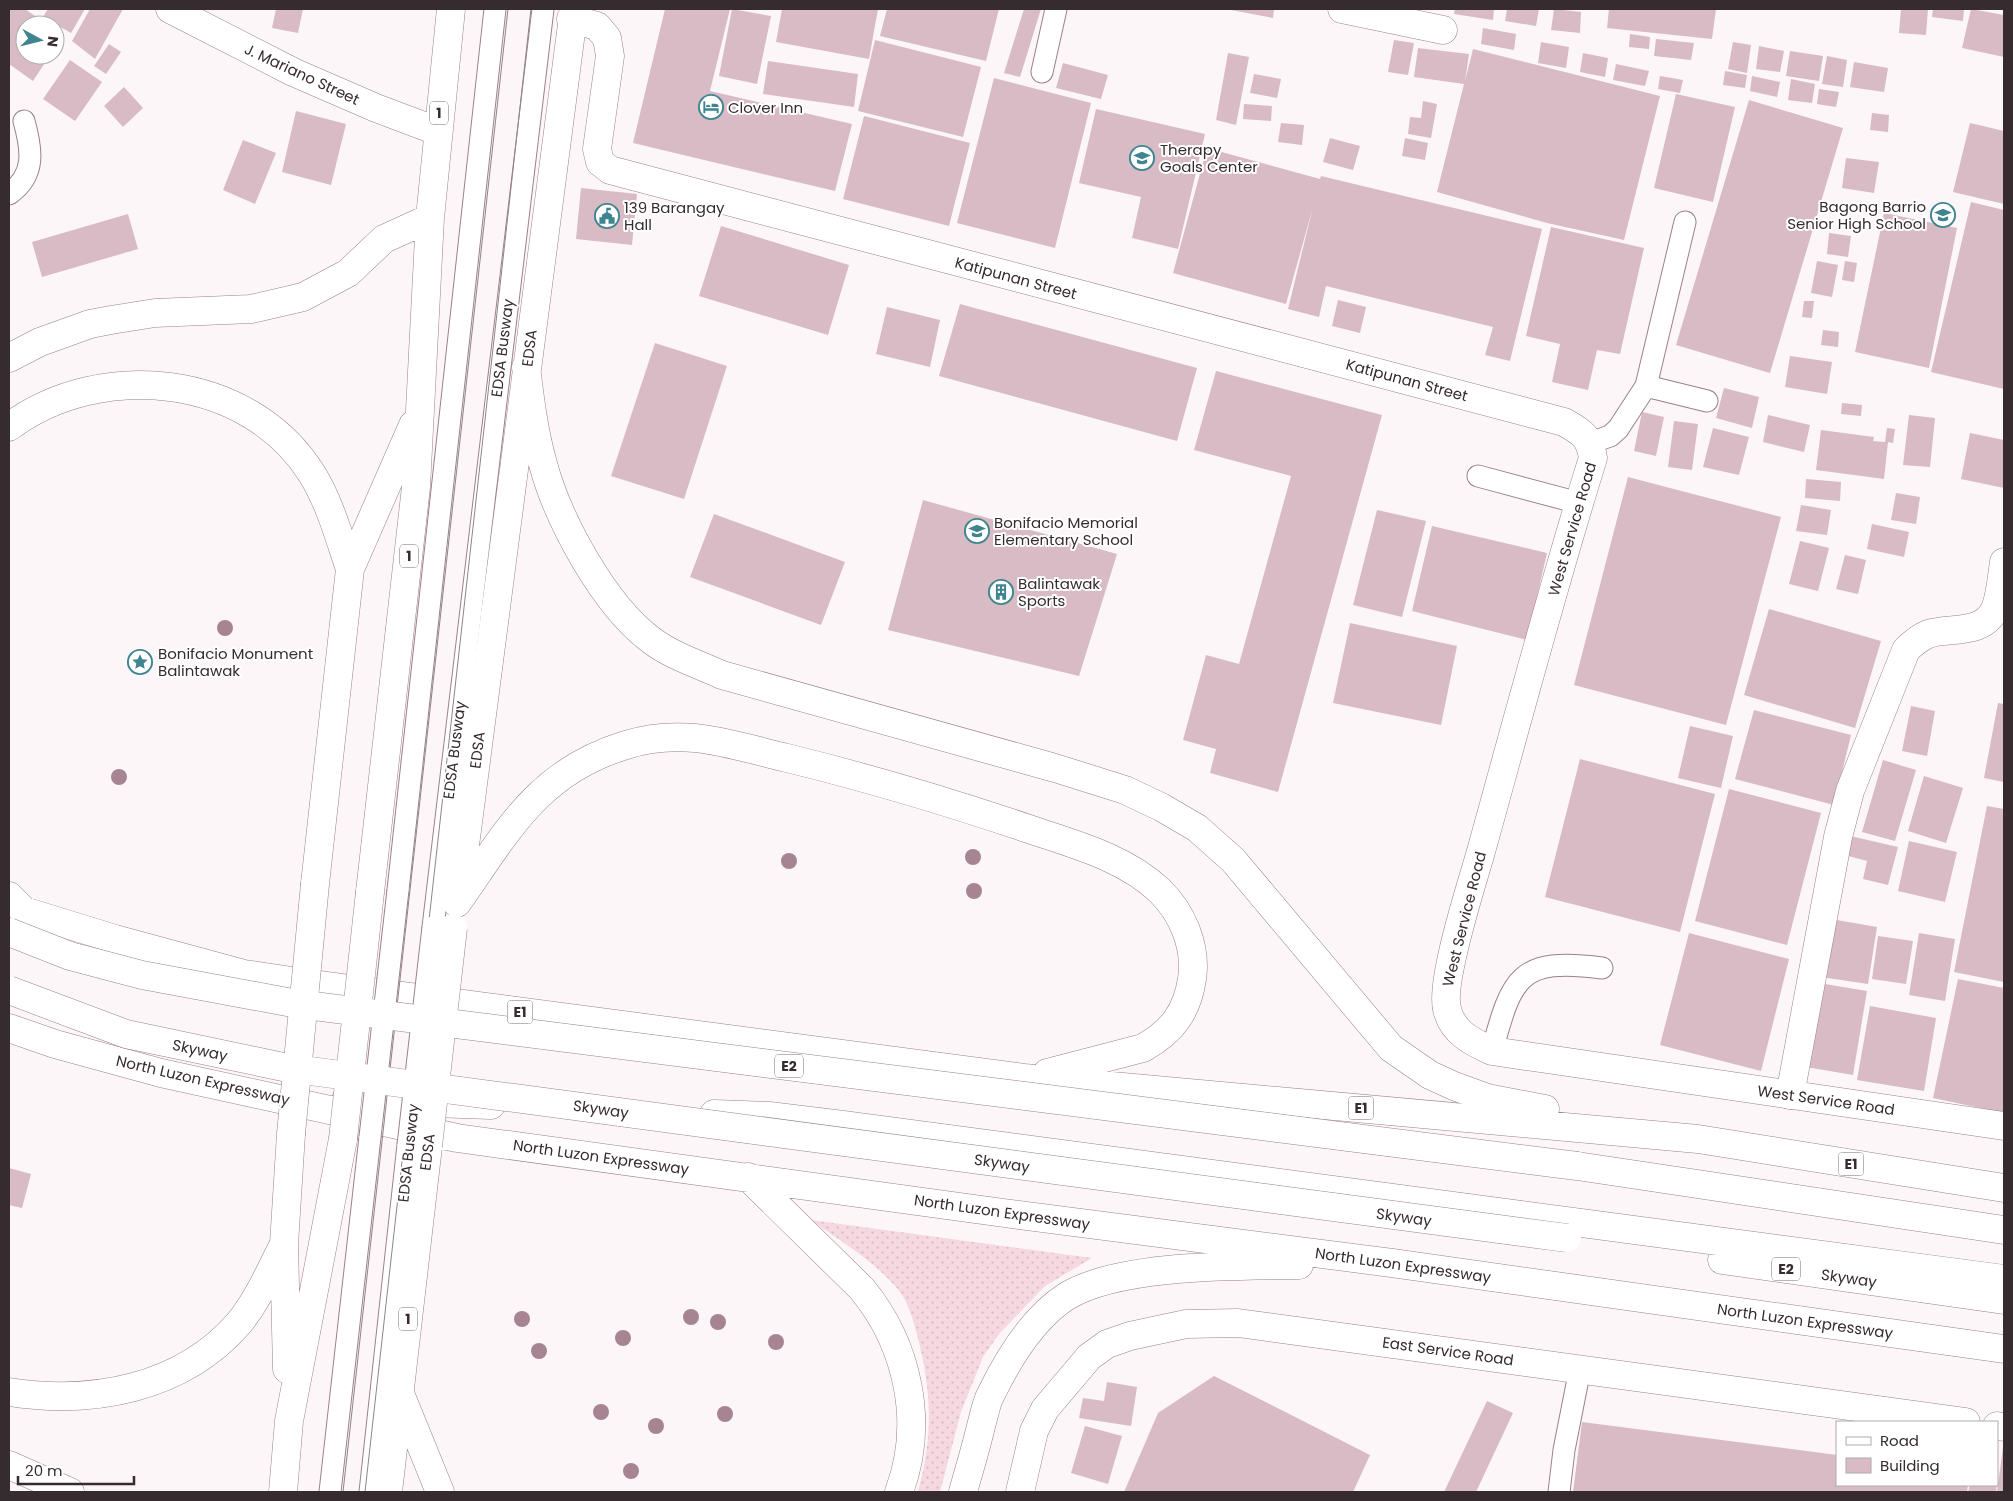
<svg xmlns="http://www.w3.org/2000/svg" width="2013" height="1501" viewBox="0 0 2013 1501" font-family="Poppins,sans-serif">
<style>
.grass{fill:url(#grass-dots)}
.building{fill:#d8bbc4}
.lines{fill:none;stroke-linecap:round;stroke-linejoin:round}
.lane-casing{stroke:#9c8089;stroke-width:23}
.street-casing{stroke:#9c8089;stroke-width:29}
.secondary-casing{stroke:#9c8089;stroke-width:29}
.primary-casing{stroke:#9c8089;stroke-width:29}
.highway-casing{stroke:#9c8089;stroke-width:29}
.lane{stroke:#fff;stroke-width:21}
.street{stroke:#fff;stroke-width:28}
.secondary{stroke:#fff;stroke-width:28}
.primary{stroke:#fff;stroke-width:28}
.highway{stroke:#fff;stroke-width:28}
.tram{stroke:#8e8588;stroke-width:1}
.lane-bridge-casing{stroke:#9c8089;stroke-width:23;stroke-linecap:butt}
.highway-bridge-casing{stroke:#9c8089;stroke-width:29;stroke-linecap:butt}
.lane-bridge{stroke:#fff;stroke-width:21}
.highway-bridge{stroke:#fff;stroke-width:28}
.tree{fill:#a78492}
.labels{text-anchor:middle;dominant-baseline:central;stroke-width:4;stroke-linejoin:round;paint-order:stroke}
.shield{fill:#fff;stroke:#726b6d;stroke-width:1}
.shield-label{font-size:14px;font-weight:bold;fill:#362b2e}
.street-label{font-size:15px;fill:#362b2e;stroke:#fff}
.poi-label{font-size:15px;fill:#362b2e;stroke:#fff;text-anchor:start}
</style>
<defs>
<pattern id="grass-dots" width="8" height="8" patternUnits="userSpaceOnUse" patternTransform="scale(1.25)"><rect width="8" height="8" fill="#f6d8e1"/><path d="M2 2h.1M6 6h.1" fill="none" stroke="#d4bac1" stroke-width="1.8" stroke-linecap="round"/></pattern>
</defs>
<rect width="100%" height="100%" fill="#fcf6f8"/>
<!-- grass -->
<path class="grass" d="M811,1220L1092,1258L1045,1286L999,1334L983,1357L961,1412L940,1492H918C933,1436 932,1394 918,1338C914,1323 909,1304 900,1292C875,1261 843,1243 811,1220Z"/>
<!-- building -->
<path class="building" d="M9,9H25L48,25H25V55H50L33,81L9,64Z
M48,9H85L71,33L43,17Z
M90,9H123L95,59L72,41Z
M276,9H303L298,33L272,28Z
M665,9H730L710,91L852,124L835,191L633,143Z
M732,9L771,16L757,84L719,76Z
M782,9H878L869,59L776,42Z
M887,9H999L986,61L880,36Z
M1024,9H1041L1020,77L1004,73Z
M1226,9H1274L1273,18Z
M1455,9H1494L1493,20L1454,14Z
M1507,9H1539L1536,26L1505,21Z
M1554,9L1581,12L1580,33L1551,30Z
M1609,9H1716L1712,39L1607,28Z
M1901,9H1928L1926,35L1899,33Z
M1933,9H1964L1963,21L1932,17Z
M1971,9L2004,15V57L1962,48Z
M1483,28L1516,34L1514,50L1481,44Z
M55,30L63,36L55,48Z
M1630,34L1650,37L1649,49L1629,47Z
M1656,39L1694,43L1691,60L1654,56Z
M875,40L981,67L963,137L858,111Z
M1394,40L1414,43L1408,75L1388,72Z
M1541,42L1569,47L1566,68L1538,63Z
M1733,42L1751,45L1747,73L1728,69Z
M109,44L121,52L106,74L94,66Z
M1759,46L1784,51L1780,72L1756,69Z
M1418,48L1469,54L1465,81L1473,49L1660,96L1624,240L1547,223L1437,192L1464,84L1414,77Z
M1790,51L1823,56L1819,81L1786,76Z
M1228,53L1249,57L1236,125L1216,120Z
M1583,53L1608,58L1605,77L1580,72Z
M1827,56L1847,60L1843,87L1822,84Z
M70,60L102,82L75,121L43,99Z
M768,61L858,74L854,107L763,94Z
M1854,62L1888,68L1884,92L1850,87Z
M1063,63L1108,75L1101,99L1056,88Z
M1616,64L1649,71L1645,86L1613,80Z
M1725,71L1747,75L1745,88L1723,85Z
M1254,74L1281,79L1277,98L1250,93Z
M1660,76L1683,80L1680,93L1658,89Z
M1752,76L1780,82L1777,97L1750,91Z
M994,78L1091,103L1055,248L957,223Z
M1791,79L1815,84L1812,103L1788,100Z
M124,87L143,108L123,127L104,106Z
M1819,89L1839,92L1836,107L1817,104Z
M1676,94L1735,107L1713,202L1654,188Z
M1749,100L1843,128L1770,373L1676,345Z
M1423,101L1437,104L1431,138L1408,134L1410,117L1421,118Z
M1244,104L1272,106L1271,121L1243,119Z
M1096,109L1205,134L1178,249L1132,238L1141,197L1079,183Z
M296,111L346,124L331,185L282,172Z
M1872,113L1889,115L1888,132L1870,130Z
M864,116L970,143L949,226L843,199Z
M1281,123L1304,125L1302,145L1278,142Z
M1970,123L2004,131V204L1953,192Z
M1330,138L1360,146L1353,170L1323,162Z
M1405,138L1428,143L1425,160L1402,156Z
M243,140L276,153L255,204L223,190Z
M1207,148L1320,179L1321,176L1542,229L1510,361L1485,355L1493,327L1326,286L1319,317L1288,309L1313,207L1286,304L1173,273Z
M1846,158L1879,162L1874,193L1842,188Z
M581,188L637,194L632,245L576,239Z
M1971,202L2004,210V389L1931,372Z
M1884,213L1957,228L1929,368L1855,352Z
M128,214L138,249L42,277L32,242Z
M721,226L849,265L828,335L699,296Z
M1551,227L1644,248L1620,354L1597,350L1588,390L1552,382L1560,344L1526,336Z
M1829,233L1851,236L1848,257L1827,254Z
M1817,261L1838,265L1832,297L1811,293Z
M1845,261L1857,263L1854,282L1842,280Z
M1338,300L1366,307L1360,333L1332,326Z
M1804,301H1814L1812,318L1802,317Z
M960,304L1197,368L1177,441L939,376Z
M887,307L940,320L930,367L876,354Z
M1823,330L1839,332L1838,347L1821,345Z
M655,343L727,366L684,499L611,476Z
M1790,356L1832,362L1827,394L1785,387Z
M1216,371L1382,415L1278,792L1210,773L1216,749L1183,740L1206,655L1239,664L1291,476L1194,450Z
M1724,388L1759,397L1752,428L1716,418Z
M1842,403L1862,405L1861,416L1841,414Z
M1642,412L1664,417L1656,456L1634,451Z
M1768,415L1810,425L1804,452L1763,442Z
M1909,415L1935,418L1930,467L1903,465Z
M1674,421L1698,424L1692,470L1668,467Z
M1713,428L1749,437L1739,475L1703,467Z
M1887,428L1895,429L1893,443L1888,442L1884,479L1816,470L1821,430L1874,437L1873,441L1885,442Z
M1970,433L2004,440V488L1961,479Z
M1628,477L1781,517L1726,725L1574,685Z
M1806,479L1841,482L1840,501L1805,498Z
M1896,493L1920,497L1916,524L1891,520Z
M923,500L1117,554L1079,676L888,630Z
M1801,505L1831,510L1827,535L1796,531Z
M1377,510L1426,521L1402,617L1353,605Z
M714,514L845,562L821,625L690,577Z
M1872,524L1909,532L1904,557L1867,549Z
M1432,526L1547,553L1527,640L1412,611Z
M1800,541L1829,548L1818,591L1789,584Z
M1845,555L1866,560L1858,594L1836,589Z
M1769,609L1881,641L1855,728L1744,695Z
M1350,623L1457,646L1441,725L1333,703Z
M1998,703L2004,704V782L1984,778Z
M1911,706L1935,711L1927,756L1902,751Z
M1754,710L1851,735L1834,805L1735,779Z
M1690,726L1733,736L1721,788L1678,778Z
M1580,759L1715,794L1680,932L1545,897Z
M1883,760L1916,770L1895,841L1862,832Z
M1924,776L1963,788L1946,843L1908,831Z
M1729,789L1821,813L1787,945L1695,921Z
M1987,806L2004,809V982L1954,972Z
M1846,835L1898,847L1888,885L1863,879L1867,861L1841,854Z
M1909,841L1957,852L1945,902L1898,891Z
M1831,919L1877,927L1868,984L1821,977Z
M1689,933L1789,959L1761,1071L1660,1045Z
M1919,933L1955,939L1945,1001L1909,995Z
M1878,936L1913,941L1906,984L1872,979Z
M1958,979L2004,988V1113L1933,1098Z
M1819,983L1867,991L1853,1075L1806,1067Z
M1870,1006L1936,1018L1924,1091L1857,1080Z
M9,1168L31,1174L22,1208L9,1205Z
M1214,1376L1370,1455L1353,1492H1124L1158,1413Z
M1107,1382L1137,1387L1131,1426L1079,1418L1083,1398L1104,1401Z
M1487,1401L1513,1413L1476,1492H1444Z
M1582,1422L1837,1455V1485H1968L1967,1492H1573Z
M1085,1426L1122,1436L1108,1484L1071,1473Z
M2003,1447L2004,1492H1997Z
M1970,1485H1997L1996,1492H1968Z"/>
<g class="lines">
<defs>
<path id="lane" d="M1042,72L1056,9
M9,194C36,175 32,150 24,121
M1646,386L1707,401
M1590,443L1610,436L1618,429L1646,386L1685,222
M1478,476L1579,503
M398,890L495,9
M433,927L543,9
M1492,1051C1512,977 1519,957 1602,968
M330,1492L370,1137
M370,1492L408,1145
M1559,1492L1564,1450L1580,1369"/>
<path id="street" d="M170,9L293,72L376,108L437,131
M1342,9L1443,30
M1790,1095L1838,837L1850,791L1906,650C1913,643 1919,638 1928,634C1948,627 1982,635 1994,611C2000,600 2002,575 2004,562"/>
<path id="secondary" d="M571,19L597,26L607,38L610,56L597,149L600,162L610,170L1564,422C1582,432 1590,437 1593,458C1552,589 1517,722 1480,855C1471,886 1440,982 1447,1009C1452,1032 1472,1042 1492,1051L2004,1126"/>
<path id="primary" d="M1997,1426L2004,1427
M1020,1492L1034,1431L1045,1409L1089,1357L1107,1344L1130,1336L1186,1324L1238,1323L1966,1422"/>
<path id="highway" d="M9,358L40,342L90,324L111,320L155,313L251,309L303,297L348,273L384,239L430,218
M526,367C530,400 534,432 543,464C558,520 604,605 651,640C672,656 698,664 722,675L1055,768L1125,790L1161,807L1197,828L1233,860L1391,1048L1430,1075L1454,1086L1487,1098L1545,1109
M9,427C100,359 249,373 312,474C330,503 339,537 350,569
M315,884L350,569L413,425
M370,892L416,487L430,218L451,9
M9,896L24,911L115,939L244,974L305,983L1024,1078L1698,1139L2004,1188
M458,899L574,9
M457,903C507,832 537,772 626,745C648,738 671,736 695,738C725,741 757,751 787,758C869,778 949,802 1029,829C1073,844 1124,857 1159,890C1182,912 1197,946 1192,979C1187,1012 1172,1032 1143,1048L1047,1073
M9,1028L55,1044L161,1073L457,1138L1004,1213L1392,1263L2004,1349
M346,1100L491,1105
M714,1114L769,1116L843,1125L2004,1279
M1577,1166L2004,1230
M748,1177L862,1289C908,1345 925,1423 899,1492
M1722,1260L2004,1300
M287,1369L284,1244L291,1134
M9,1392C91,1405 182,1389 239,1323C258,1300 270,1271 284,1244
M401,1396L440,1492
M9,1465L70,1492
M283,1492L289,1421L343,1139
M388,1492L428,1146
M963,1492C969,1470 976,1448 981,1426C984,1416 986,1403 991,1394C1008,1359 1034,1317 1067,1296C1120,1264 1237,1266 1299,1265"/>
</defs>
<!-- lane casing -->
<use href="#lane" class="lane-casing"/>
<!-- street casing -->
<use href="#street" class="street-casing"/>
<!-- secondary casing -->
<use href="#secondary" class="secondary-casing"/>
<!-- primary casing -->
<use href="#primary" class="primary-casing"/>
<!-- highway casing -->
<use href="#highway" class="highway-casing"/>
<!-- lane -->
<use href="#lane" class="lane"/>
<!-- street -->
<use href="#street" class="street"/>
<!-- secondary -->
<use href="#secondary" class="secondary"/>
<!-- primary -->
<use href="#primary" class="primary"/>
<!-- highway -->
<use href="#highway" class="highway"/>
<!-- tram -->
<path class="tram" d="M343,1492L508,9
M365,1492L531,9"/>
<defs>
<path id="lane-bridge" d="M370,1137L398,890
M408,1145L433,927"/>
<path id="highway-bridge" d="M9,932L70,956L142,975L298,1004L1577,1166
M9,990L126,1034L288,1068L1567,1238
M291,1134L315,884
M343,1139L370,892
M428,1146L453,928"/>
</defs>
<!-- lane-bridge casing -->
<use href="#lane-bridge" class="lane-bridge-casing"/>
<!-- highway-bridge casing -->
<use href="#highway-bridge" class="highway-bridge-casing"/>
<!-- lane-bridge -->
<use href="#lane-bridge" class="lane-bridge"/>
<!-- highway-bridge -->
<use href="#highway-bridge" class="highway-bridge"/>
</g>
<!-- trees -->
<g class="tree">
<circle cx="225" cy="628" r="8"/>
<circle cx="119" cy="777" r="8"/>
<circle cx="973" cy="857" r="8"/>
<circle cx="789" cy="861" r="8"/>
<circle cx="974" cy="891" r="8"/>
<circle cx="691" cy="1317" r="8"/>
<circle cx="522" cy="1319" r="8"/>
<circle cx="718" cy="1322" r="8"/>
<circle cx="623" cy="1338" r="8"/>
<circle cx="776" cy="1342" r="8"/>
<circle cx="539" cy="1351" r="8"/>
<circle cx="601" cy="1412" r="8"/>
<circle cx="725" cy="1414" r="8"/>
<circle cx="656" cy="1426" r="8"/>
<circle cx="631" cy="1471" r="8"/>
</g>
<!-- icons -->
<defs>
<symbol id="hotel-ring" viewBox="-11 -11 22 22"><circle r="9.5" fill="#fff" stroke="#3f858f" stroke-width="1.5"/><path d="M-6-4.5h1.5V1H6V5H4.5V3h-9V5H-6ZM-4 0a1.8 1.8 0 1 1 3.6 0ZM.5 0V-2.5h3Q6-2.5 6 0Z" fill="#3f858f"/></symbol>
<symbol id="school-ring" viewBox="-11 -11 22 22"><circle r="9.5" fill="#fff" stroke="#3f858f" stroke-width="1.5"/><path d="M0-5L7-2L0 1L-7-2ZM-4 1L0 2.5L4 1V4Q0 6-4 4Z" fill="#3f858f"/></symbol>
<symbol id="civic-ring" viewBox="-11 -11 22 22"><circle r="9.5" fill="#fff" stroke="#3f858f" stroke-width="1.5"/><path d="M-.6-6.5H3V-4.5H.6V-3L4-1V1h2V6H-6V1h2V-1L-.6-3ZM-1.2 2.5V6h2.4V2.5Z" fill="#3f858f"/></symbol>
<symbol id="building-ring" viewBox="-11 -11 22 22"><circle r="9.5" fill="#fff" stroke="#3f858f" stroke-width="1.5"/><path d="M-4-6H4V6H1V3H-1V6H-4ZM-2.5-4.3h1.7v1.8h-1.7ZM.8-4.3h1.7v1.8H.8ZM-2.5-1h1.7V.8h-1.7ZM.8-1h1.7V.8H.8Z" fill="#3f858f"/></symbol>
<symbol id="sight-ring" viewBox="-11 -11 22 22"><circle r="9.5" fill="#fff" stroke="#3f858f" stroke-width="1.5"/><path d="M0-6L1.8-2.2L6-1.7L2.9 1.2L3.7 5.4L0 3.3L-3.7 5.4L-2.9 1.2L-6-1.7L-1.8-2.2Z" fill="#3f858f"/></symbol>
</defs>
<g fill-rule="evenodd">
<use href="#hotel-ring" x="697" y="93" width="28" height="28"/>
<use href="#school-ring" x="1128" y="144" width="28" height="28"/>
<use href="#school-ring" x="1929" y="201" width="28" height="28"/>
<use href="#civic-ring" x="593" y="202" width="28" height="28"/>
<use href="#school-ring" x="963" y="517" width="28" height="28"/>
<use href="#building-ring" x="987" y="578" width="28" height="28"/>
<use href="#sight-ring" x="126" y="648" width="28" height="28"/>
</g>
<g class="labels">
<!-- shield labels -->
<g class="shield">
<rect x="430" y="101.5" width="18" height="23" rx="4"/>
<rect x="400" y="544.5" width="18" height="23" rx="4"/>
<rect x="507.5" y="1000.5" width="25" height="23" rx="4"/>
<rect x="775" y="1054.5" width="28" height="23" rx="4"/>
<rect x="1348.5" y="1096.5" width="25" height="23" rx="4"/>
<rect x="1838.5" y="1152.5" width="25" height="23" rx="4"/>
<rect x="1772" y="1257.5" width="28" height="23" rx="4"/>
<rect x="399" y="1307.5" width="18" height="23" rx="4"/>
</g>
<g class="shield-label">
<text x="439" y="113">1</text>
<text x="409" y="556">1</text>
<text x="520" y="1012">E1</text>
<text x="789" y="1066">E2</text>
<text x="1361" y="1108">E1</text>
<text x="1851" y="1164">E1</text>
<text x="1786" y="1269">E2</text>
<text x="408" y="1319">1</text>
</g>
<!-- street labels -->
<g class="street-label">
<text transform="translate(302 74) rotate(25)">J. Mariano Street</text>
<text transform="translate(1016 278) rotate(15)">Katipunan Street</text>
<text transform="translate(502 348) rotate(-83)">EDSA Busway</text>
<text transform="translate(529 348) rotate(-83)">EDSA</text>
<text transform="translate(1407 380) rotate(15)">Katipunan Street</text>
<text transform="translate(1572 529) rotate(-74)">West Service Road</text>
<text transform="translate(454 750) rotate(-83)">EDSA Busway</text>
<text transform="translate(477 750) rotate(-83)">EDSA</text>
<text transform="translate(1464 919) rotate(-76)">West Service Road</text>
<text transform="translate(200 1050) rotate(12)">Skyway</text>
<text transform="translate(203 1080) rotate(13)">North Luzon Expressway</text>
<text transform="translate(1826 1100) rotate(8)">West Service Road</text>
<text transform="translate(601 1109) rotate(8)">Skyway</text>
<text transform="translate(427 1152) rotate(-83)">EDSA</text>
<text transform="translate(408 1153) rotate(-84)">EDSA Busway</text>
<text transform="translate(601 1157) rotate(8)">North Luzon Expressway</text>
<text transform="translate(1002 1163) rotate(8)">Skyway</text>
<text transform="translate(1002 1212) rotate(8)">North Luzon Expressway</text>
<text transform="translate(1404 1217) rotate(8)">Skyway</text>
<text transform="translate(1403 1265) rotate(8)">North Luzon Expressway</text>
<text transform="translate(1849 1278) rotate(8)">Skyway</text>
<text transform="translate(1805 1321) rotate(8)">North Luzon Expressway</text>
<text transform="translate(1448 1351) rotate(8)">East Service Road</text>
</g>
<!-- poi labels -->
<g class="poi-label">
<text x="728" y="107">Clover Inn</text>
<text x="1160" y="149">Therapy<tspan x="1160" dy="17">Goals Center</tspan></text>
<text x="1926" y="206" text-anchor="end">Bagong Barrio<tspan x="1926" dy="17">Senior High School</tspan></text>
<text x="624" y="207">139 Barangay<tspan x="624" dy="17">Hall</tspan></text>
<text x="994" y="522">Bonifacio Memorial<tspan x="994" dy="17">Elementary School</tspan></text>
<text x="1018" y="583">Balintawak<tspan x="1018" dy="17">Sports</tspan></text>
<text x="158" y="653">Bonifacio Monument<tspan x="158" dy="17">Balintawak</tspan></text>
</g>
</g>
<!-- border -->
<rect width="2013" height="1501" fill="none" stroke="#362b2e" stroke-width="20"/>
<!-- legend -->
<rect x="1836" y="1421" width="162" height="65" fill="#ffffff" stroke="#afaaab"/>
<rect x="1846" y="1437" width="25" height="8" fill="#ffffff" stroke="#afaaab"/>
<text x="1880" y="1446" font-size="15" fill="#362b2e">Road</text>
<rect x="1846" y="1458" width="25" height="15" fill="#d8bbc4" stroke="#afaaab"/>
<text x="1880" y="1471" font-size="15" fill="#362b2e">Building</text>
<!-- north arrow -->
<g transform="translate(40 40) rotate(97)"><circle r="24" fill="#ffffff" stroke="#afaaab"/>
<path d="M0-4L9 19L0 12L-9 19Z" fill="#3f858f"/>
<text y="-8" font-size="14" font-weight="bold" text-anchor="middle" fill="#362b2e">N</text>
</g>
<!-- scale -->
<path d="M18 1476v8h116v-8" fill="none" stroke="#362b2e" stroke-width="2.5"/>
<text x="25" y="1476" font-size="15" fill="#362b2e" stroke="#ffffff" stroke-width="4" paint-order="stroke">20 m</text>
</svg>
